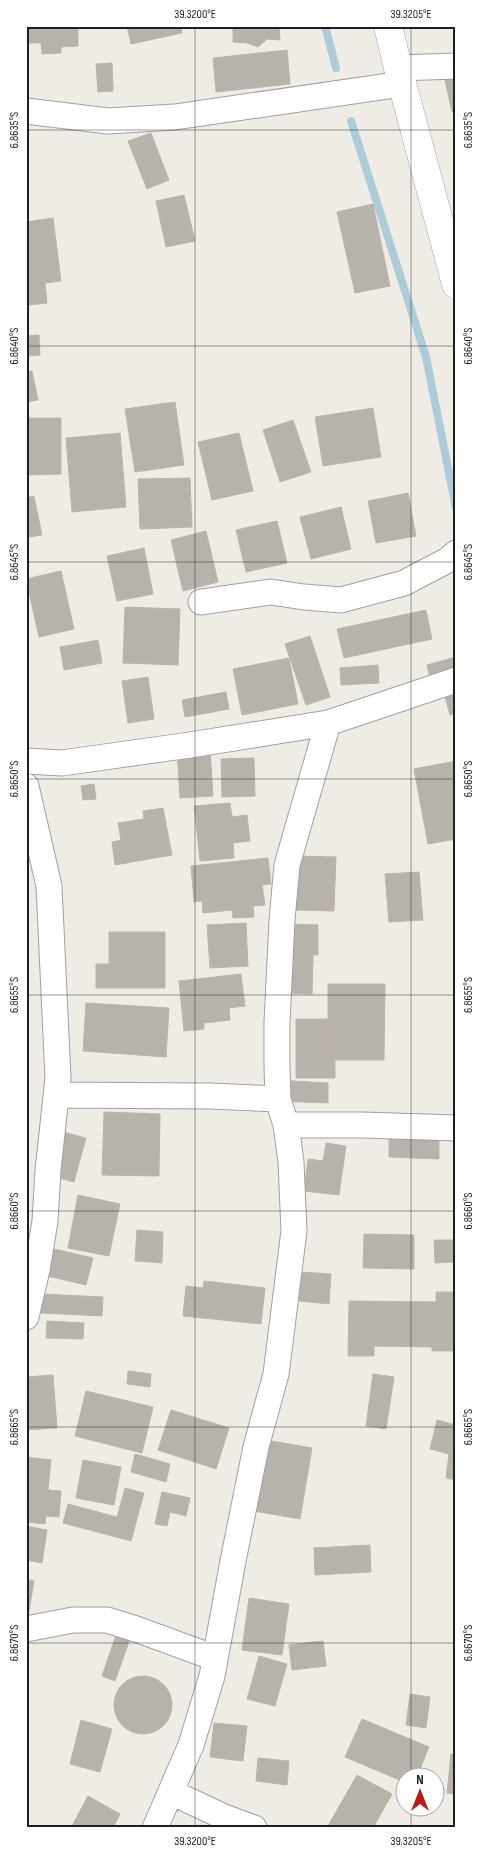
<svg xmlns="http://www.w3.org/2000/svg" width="482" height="1854" viewBox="0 0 482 1854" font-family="'Sofia Sans Condensed',sans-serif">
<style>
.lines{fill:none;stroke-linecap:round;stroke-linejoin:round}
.stream{stroke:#abccd8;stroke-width:8}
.building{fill:#b8b2ac;stroke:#bfb4aa}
.minor-casing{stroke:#a0a0a0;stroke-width:27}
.tertiary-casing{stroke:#a0a0a0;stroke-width:29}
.minor{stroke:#fff;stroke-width:25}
.tertiary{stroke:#fff;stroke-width:28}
.ticks{fill:none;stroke:#1f1f1f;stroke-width:1;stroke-opacity:0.45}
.neatline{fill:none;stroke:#1f1f1f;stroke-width:2}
.ticks-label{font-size:12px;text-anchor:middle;fill:#1f1f1f}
</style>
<rect width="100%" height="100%" fill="#efece6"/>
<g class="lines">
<!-- stream -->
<path class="stream" d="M325,26L336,68
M351,121L426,357L456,508"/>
</g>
<!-- building -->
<path class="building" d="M26,26H78V46L61,47V53L42,54L41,43H26Z
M127,26H181L182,33L131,44Z
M233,26H279L280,40L267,39L258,47L247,43L233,42Z
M287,50L290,84L216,92L213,58Z
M112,63L113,91L98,92L96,64Z
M456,78V111L452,112L445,80Z
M151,133L169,180L147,189L128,141Z
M184,195L195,241L166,247L156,201Z
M373,204L390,286L355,293L337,212Z
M53,218L61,281L45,283L47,303L29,305L26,288V222Z
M39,335L40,355L29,356L26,336Z
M32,371L38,400L26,402V372Z
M175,402L184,465L135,472L125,409Z
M373,408L381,457L323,466L315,417Z
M26,418H61V474L26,475Z
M293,420L311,472L280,482L263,430Z
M120,433L126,507L72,512L66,438Z
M239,433L253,491L212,500L198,442Z
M190,478L192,527L140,529L138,479Z
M408,493L416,536L376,543L368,501Z
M34,496L42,535L28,537L26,498Z
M341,507L351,549L311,559L300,517Z
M277,521L287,563L246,572L236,530Z
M206,531L218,582L183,591L171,540Z
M144,548L153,594L117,601L107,556Z
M61,571L74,629L39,637L26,579Z
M125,607L180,609L178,665L123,663Z
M426,610L432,639L344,658L337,629Z
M310,636L330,697L306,705L285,644Z
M98,640L102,663L64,670L60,647Z
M456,657V670L430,677L427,665Z
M289,658L298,704L242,715L233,669Z
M378,665L379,683L341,685L340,668Z
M148,677L154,719L128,723L122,681Z
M456,686V713L450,715L443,689Z
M226,692L229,709L185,717L182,700Z
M210,748L213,796L180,798L177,750Z
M254,758L255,796L222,797L221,759Z
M456,761V839L428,844L414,769Z
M94,784L96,799L83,800L81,786Z
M230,803L232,817L247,815L250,841L233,843L234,858L200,861L194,806Z
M163,808L172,855L115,865L112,842L121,840L118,823L144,819L143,811Z
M295,856L336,857L334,911L293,910Z
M268,858L271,884L262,885L265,905L253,906L254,917L233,918L232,910L203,913L202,901L194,902L191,866Z
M419,872L423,920L389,922L385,874Z
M246,923L248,966L210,968L207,925Z
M287,924L318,925V955L286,954Z
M109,932H165V988H96V964H109Z
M283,954L313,955L312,994L282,993Z
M241,974L245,1006L229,1008L230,1020L204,1023V1029L184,1031L179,981Z
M328,984H385L384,1060H328Z
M86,1003L169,1008L166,1057L83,1051Z
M296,1019H335V1078H296Z
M276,1080L328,1083V1103L275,1101Z
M104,1112L160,1114L159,1176L102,1175Z
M63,1132L86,1138L74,1182L51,1176Z
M389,1136L439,1137V1159L389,1157Z
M326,1143L346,1146L339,1195L304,1191L308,1159L323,1161Z
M78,1195L120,1204L109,1256L68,1248Z
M137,1230L163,1232L162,1263L135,1261Z
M364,1234L414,1235V1269L363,1268Z
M434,1240H456V1262L435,1263Z
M50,1248L93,1258L86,1285L43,1275Z
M301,1272L331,1274L329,1304L299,1301Z
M204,1281L265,1288L261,1324L183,1316L186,1286L203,1288Z
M436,1292H456V1351H432V1347L374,1346V1356H348L349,1301L436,1302Z
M42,1294L103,1297L102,1316L41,1313Z
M47,1321L84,1323L83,1339L46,1338Z
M128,1371L151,1374L150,1387L127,1384Z
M373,1374L394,1377L386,1429L366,1426Z
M53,1375L57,1428L26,1430V1377Z
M86,1391L153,1407L142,1453L75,1436Z
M171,1410L229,1428L216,1469L158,1450Z
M437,1420L456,1425V1480L446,1478L449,1454L430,1449Z
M260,1439L312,1448L300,1519L248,1510Z
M135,1454L170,1464L166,1482L131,1472Z
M26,1457L51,1460L48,1490L61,1491L59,1517L46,1516L45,1524L26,1522Z
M83,1460L121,1467L114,1505L76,1498Z
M125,1488L144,1493L131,1541L63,1523L68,1504L117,1517Z
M162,1492L190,1498L186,1516L170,1512L167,1526L155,1524Z
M26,1526L47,1530L42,1563L26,1560Z
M370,1545L371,1572L315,1575L314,1548Z
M26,1579L34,1581L28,1617H26Z
M249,1598L289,1604L282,1655L242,1650Z
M116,1635L130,1639L115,1681L102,1676Z
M323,1641L326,1666L292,1670L289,1645Z
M259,1656L287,1664L275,1706L247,1699Z
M114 1705a29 29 0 1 1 58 0a29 29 0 1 1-58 0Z
M410,1694L430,1697L426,1728L406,1725Z
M362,1719L429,1747L417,1776H404V1782L345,1757Z
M81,1720L112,1729L100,1772L70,1764Z
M214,1723L247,1726L243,1761L210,1757Z
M451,1754H456V1794L447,1793Z
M258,1758L289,1761L287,1785L256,1781Z
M357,1775L392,1794L373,1828H332L328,1826Z
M88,1796L120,1814L113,1828H71Z"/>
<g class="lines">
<defs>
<path id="minor" d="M398,68L456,66
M26,111L108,121L175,117L402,84
M201,602L271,592L304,597L341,600L404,583L448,560L456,553
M26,761L62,763L190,745L328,723L456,680
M26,786L49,886L58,1078L48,1170L45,1221L37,1270L26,1317
M56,1095L209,1096L278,1099
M286,1125H362L456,1128
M26,1629L73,1620H107L136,1629L215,1658
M171,1792L224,1817L254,1828
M155,1828L191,1745L212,1676L233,1561L256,1447L276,1374L294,1231L291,1162L286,1125L278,1099L277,1067V1022L282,920L287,865L328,723"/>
<path id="tertiary" d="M388,26L398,68L456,284"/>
</defs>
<!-- minor casing -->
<use href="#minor" class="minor-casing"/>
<!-- tertiary casing -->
<use href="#tertiary" class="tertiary-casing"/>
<!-- minor -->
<use href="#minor" class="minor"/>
<!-- tertiary -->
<use href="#tertiary" class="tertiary"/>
</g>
<!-- ticks -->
<path class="ticks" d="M195,26V1828M411,26V1776M26,130H456M26,346H456M26,562H456M26,779H456M26,995H456M26,1211H456M26,1427H456M26,1643H456M411,1806V1828"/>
<!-- border -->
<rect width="482" height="1854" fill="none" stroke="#ffffff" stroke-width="55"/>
<!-- north arrow -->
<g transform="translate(420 1792)"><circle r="24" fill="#ffffff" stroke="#a5a5a5"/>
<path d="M0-4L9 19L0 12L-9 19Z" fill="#b91c15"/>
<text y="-8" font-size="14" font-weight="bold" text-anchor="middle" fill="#1f1f1f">N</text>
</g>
<rect x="28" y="28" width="426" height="1798" class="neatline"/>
<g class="ticks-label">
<text x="195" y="18">39.3200°E</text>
<text x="411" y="18">39.3205°E</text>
<text transform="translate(14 130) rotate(-90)" y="4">6.8635°S</text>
<text transform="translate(468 130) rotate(-90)" y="4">6.8635°S</text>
<text transform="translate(14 346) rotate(-90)" y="4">6.8640°S</text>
<text transform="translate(468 346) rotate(-90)" y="4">6.8640°S</text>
<text transform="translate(14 562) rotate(-90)" y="4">6.8645°S</text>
<text transform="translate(468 562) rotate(-90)" y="4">6.8645°S</text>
<text transform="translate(14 779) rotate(-90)" y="4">6.8650°S</text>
<text transform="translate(468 779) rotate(-90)" y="4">6.8650°S</text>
<text transform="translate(14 995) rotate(-90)" y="4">6.8655°S</text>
<text transform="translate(468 995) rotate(-90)" y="4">6.8655°S</text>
<text transform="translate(14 1211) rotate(-90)" y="4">6.8660°S</text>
<text transform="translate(468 1211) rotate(-90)" y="4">6.8660°S</text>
<text transform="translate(14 1427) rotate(-90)" y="4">6.8665°S</text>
<text transform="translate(468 1427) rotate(-90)" y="4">6.8665°S</text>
<text transform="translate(14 1643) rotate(-90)" y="4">6.8670°S</text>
<text transform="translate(468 1643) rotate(-90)" y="4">6.8670°S</text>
<text x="195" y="1845">39.3200°E</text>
<text x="411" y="1845">39.3205°E</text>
</g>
</svg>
